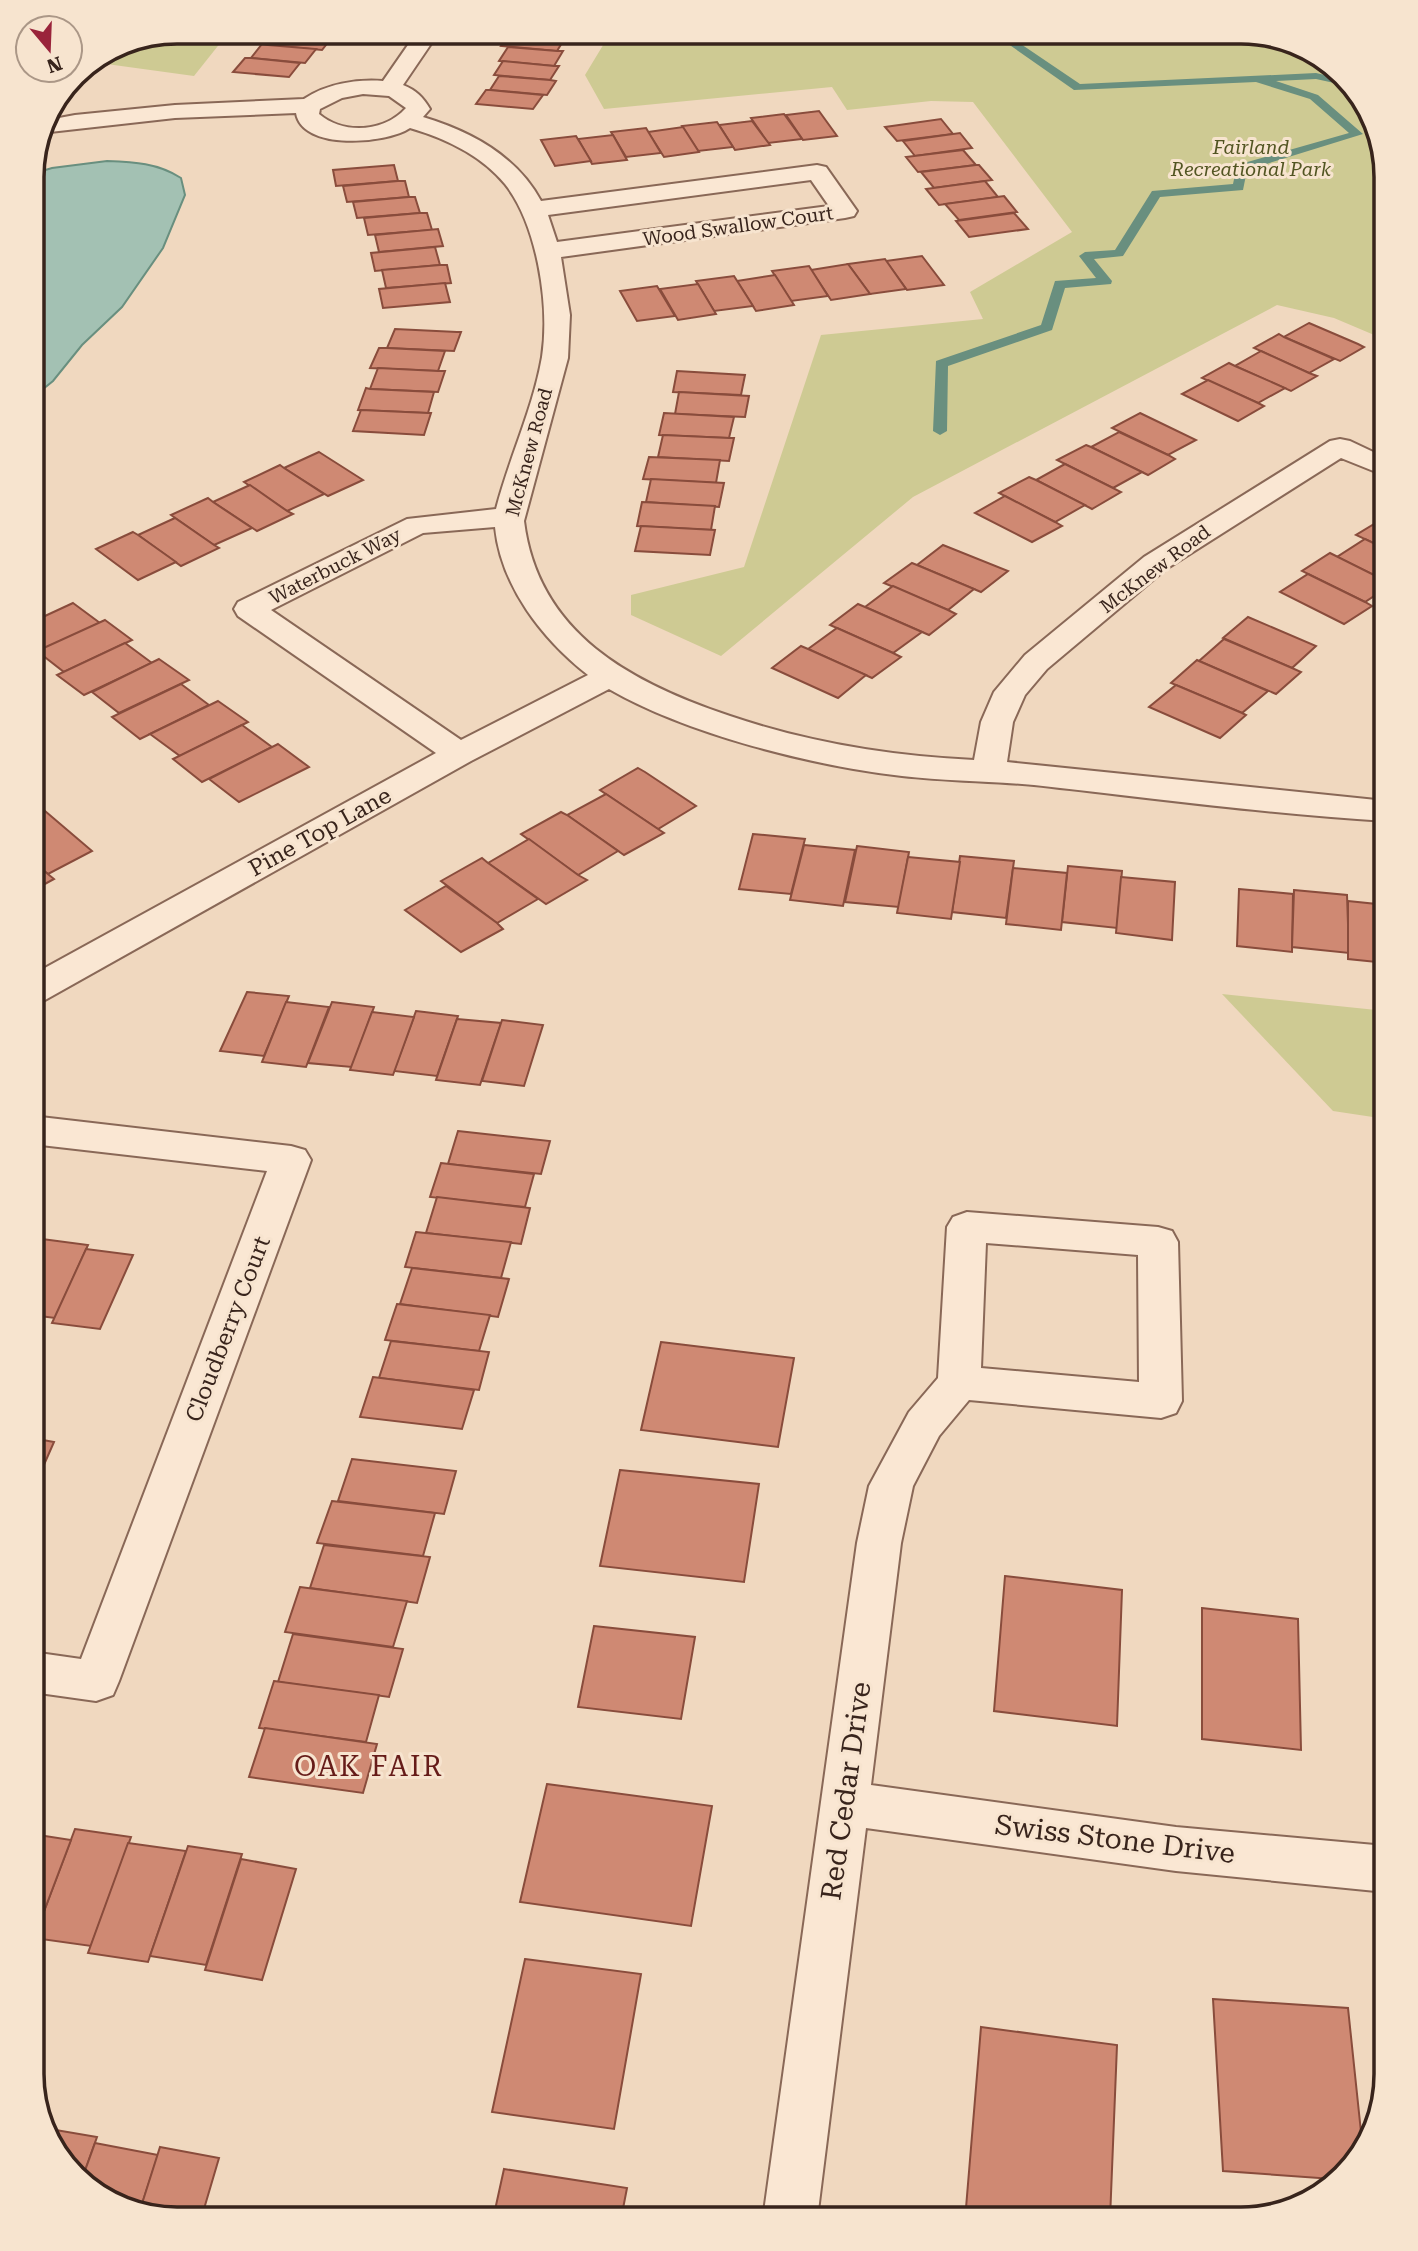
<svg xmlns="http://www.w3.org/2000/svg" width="1418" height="2251" viewBox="0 0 1418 2251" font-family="'Roboto Serif',serif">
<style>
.green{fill:#ceca93}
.water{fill:#a3c1b3;stroke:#698f7f;stroke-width:2}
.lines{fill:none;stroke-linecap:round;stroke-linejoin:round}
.stream{fill:#698f7f;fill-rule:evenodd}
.building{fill:#cf8973;stroke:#894c3c;stroke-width:2}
.minor-casing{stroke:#896857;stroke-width:4}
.minor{fill:#fae7d3;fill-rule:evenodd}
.labels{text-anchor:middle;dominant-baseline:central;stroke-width:6;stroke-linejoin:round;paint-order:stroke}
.far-park-label{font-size:19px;font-style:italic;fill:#525522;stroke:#f7e4cf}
.far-street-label{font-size:19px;fill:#38241c;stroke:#f7e4cf}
.street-label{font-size:23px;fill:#38241c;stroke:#f7e4cf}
.near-neighbourhood-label{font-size:28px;letter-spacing:2px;fill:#661c19;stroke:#f7e4cf}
.near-street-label{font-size:28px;fill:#38241c;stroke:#f7e4cf}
.rim{fill:none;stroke:#38241c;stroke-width:3.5}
</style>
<rect width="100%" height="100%" fill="#f0d8bf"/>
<g class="green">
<polygon points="177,32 229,32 194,76 92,62 122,42"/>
<polygon points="611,32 1251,32 1322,56 1371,112 1386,177 1386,340 1334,318 1277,305 913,497 721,656 631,615 631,595 744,567 821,335 983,319 970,292 1072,232 973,102 931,101 847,110 832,87 604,109 585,75"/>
<polygon points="1222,994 1386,1011 1386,1119 1333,1111"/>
</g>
<path class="water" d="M107 161C134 162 158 163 181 178L185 195 163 248 122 307 82 345 53 381 32 398V174L52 168Z"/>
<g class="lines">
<polygon class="stream" points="991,32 1003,32 1080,84 1316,73 1342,79 1348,86 1316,79 1276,81 1318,95 1363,134 1247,170 1243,190 1160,197 1123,256 1094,259 1112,281 1111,284 1065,288 1052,330 948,366 947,431 940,435 933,431 936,361 1041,325 1055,281 1096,278 1079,256 1085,252 1115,250 1152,191 1233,184 1237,165 1349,133 1310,99 1256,82 1074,90"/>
</g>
<g class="building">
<polygon points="279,32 280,32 333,36 322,50 268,45"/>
<polygon points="286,32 344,32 340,37"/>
<polygon points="510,33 565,38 557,51 501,46"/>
<polygon points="262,44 268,45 316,49 305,63 251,58"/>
<polygon points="508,47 557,51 563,51 554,66 499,61"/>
<polygon points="245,58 251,58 300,63 289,77 233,72"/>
<polygon points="503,61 554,66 559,66 550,80 494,75"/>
<polygon points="499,76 550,80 556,81 547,95 490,90"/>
<polygon points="486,90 490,90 543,95 533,109 476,104"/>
<polygon points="819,111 837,136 803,140 786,115"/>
<polygon points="784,114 802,139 768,143 751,118"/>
<polygon points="941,119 953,134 897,141 885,127"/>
<polygon points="752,121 770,145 735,150 719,125"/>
<polygon points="717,122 733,147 698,151 682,126"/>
<polygon points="683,127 699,152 664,157 648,132"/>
<polygon points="646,128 661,153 626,157 611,132"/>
<polygon points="960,133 972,148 915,156 903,141"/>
<polygon points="613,135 627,160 592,164 578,139"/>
<polygon points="576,136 591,161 555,166 541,140"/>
<polygon points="963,150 976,165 918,172 906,157"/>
<polygon points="394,165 398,181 336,186 333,170"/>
<polygon points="976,165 979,165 992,180 934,188 921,172"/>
<polygon points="398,181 405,181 409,197 347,202 343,186"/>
<polygon points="985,181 998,197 939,205 926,189"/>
<polygon points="1004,196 1017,212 959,220 945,204"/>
<polygon points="409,197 415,197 420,213 357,218 353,202"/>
<polygon points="420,213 427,213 432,230 368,235 364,218"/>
<polygon points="1014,213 1028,229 969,237 956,221"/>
<polygon points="438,229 443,246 379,252 375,235"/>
<polygon points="435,247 440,265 375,271 371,253"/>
<polygon points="922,256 944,285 907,290 886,261"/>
<polygon points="885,259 906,289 870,294 848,264"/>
<polygon points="848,264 870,294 831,300 811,270"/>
<polygon points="440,265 447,265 451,283 386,288 382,270"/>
<polygon points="809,266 828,296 791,301 772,271"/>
<polygon points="775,275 794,305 756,311 737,281"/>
<polygon points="734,276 753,306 714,311 696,281"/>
<polygon points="445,283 450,302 383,308 379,289"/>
<polygon points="698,284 716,314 678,320 660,289"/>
<polygon points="657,286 675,316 637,321 620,291"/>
<polygon points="1309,323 1358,344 1364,347 1340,361 1284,337"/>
<polygon points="395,329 457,332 461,332 454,351 387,348"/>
<polygon points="1279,334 1284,337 1334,359 1309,373 1254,348"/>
<polygon points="379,348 387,348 445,351 438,371 370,368"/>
<polygon points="1261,351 1309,373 1317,376 1291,391 1235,366"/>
<polygon points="1229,363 1235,366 1285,388 1258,403 1202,378"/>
<polygon points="378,368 438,371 445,371 438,392 370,389"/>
<polygon points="677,371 745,375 741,395 673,392"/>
<polygon points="1208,380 1258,403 1264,406 1238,421 1182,394"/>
<polygon points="366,388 370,389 434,392 428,413 358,410"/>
<polygon points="679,392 749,396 745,417 675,414"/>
<polygon points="361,410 428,413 431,413 424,435 353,431"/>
<polygon points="664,413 734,417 729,438 659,435"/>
<polygon points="1140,413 1196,440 1168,455 1112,428"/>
<polygon points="1119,432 1168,455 1175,459 1148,475 1091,447"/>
<polygon points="663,435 729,438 734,438 729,461 658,457"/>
<polygon points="1086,445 1091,447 1142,472 1113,488 1057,460"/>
<polygon points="319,452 363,480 328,496 284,468"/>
<polygon points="649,457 720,460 716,483 643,479"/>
<polygon points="1065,464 1121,492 1092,509 1036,480"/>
<polygon points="280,465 284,468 324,494 287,511 244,482"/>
<polygon points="1029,477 1036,480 1085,505 1055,522 999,493"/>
<polygon points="651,479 724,483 719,507 646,502"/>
<polygon points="250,485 287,511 293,514 257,531 213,502"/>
<polygon points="1005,496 1055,522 1062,526 1032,542 975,513"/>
<polygon points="208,498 213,502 252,528 214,545 171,515"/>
<polygon points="642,502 715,506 711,530 637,526"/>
<polygon points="175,518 214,545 219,548 181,566 138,535"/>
<polygon points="1384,518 1386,520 1386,549 1356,535"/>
<polygon points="641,526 715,530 710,555 635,551"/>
<polygon points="133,532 138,535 176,562 138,580 96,549"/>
<polygon points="1365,539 1386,549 1386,581 1337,557"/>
<polygon points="943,545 1008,571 981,592 917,565"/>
<polygon points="1330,553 1386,581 1386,588 1365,602 1302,571"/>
<polygon points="912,563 917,565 974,589 948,610 884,583"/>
<polygon points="1308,574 1365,602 1372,606 1344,624 1280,592"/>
<polygon points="893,586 948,610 956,614 929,635 865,607"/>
<polygon points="73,603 100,623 32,654 32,622"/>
<polygon points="858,604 865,607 922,632 893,653 830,625"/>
<polygon points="1248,617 1316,646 1292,668 1223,638"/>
<polygon points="105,620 132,640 64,672 37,651"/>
<polygon points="837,628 893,653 901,657 872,678 808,649"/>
<polygon points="1224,639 1292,668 1301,672 1276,694 1199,661"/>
<polygon points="125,643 152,663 84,695 57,675"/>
<polygon points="801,646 808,649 866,675 838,698 772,668"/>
<polygon points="159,659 189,680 119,713 92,692"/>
<polygon points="1197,660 1199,661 1268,691 1242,713 1171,683"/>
<polygon points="181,684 209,705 140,739 112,717"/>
<polygon points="1176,685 1242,713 1246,715 1220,738 1149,707"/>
<polygon points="218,701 248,722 180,756 150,734"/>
<polygon points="242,725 272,747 202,782 173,759"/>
<polygon points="278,744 309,767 239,802 209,779"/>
<polygon points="638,768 645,772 696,806 658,829 600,790"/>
<polygon points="606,794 658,829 664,833 624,855 567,815"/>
<polygon points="45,811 92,851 48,874 32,861 32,818"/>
<polygon points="561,812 567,815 618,851 578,875 521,834"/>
<polygon points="753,834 805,839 791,894 739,889"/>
<polygon points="529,839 578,875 587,880 546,904 488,863"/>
<polygon points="804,845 855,850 843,906 790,900"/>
<polygon points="857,846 909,852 899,907 845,902"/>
<polygon points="960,856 1014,861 1006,918 952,912"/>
<polygon points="908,857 960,862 951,919 897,913"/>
<polygon points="482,858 488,863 538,899 497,923 441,881"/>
<polygon points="32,861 54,879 32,891"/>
<polygon points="1068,866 1122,871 1117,928 1062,922"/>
<polygon points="1013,868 1067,873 1061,930 1006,924"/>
<polygon points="1121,877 1175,882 1172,940 1116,933"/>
<polygon points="446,886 497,923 503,929 461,952 405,910"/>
<polygon points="1239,889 1293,894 1292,952 1237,946"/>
<polygon points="1294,890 1347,895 1349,953 1292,947"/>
<polygon points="1348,901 1386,905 1386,963 1348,959"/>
<polygon points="247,992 289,996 264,1056 220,1051"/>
<polygon points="286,1002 329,1007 306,1067 262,1062"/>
<polygon points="332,1002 374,1007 352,1067 308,1063"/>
<polygon points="416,1011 458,1016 437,1076 394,1071"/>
<polygon points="372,1012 414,1017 393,1075 350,1070"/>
<polygon points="457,1019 501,1023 480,1085 436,1080"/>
<polygon points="502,1020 543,1025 524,1086 482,1081"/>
<polygon points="458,1131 550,1141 541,1174 448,1164"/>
<polygon points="441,1163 534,1174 525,1207 430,1197"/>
<polygon points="437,1197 530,1208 521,1244 426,1233"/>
<polygon points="416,1232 511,1242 501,1278 405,1267"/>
<polygon points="42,1239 88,1245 55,1318 32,1315 32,1262"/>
<polygon points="86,1249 133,1255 100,1329 52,1323"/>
<polygon points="412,1268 509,1279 498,1317 400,1304"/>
<polygon points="397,1304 490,1315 479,1351 385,1340"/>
<polygon points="391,1341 489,1352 479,1390 379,1378"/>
<polygon points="661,1342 794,1358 778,1447 641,1430"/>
<polygon points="373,1377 474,1390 462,1429 360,1417"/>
<polygon points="32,1438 54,1442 32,1492"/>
<polygon points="352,1459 456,1471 444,1514 338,1501"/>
<polygon points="620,1470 759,1484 744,1582 600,1566"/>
<polygon points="332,1501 435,1513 423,1556 317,1543"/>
<polygon points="324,1545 430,1557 417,1603 310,1588"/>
<polygon points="1005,1576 1122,1590 1117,1726 994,1711"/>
<polygon points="300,1587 407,1601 393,1647 285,1632"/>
<polygon points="1202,1608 1298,1619 1301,1750 1202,1739"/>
<polygon points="1380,1617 1386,1617 1386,1691"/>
<polygon points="594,1626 695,1637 681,1719 578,1707"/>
<polygon points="293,1634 403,1649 389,1697 278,1682"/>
<polygon points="274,1681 379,1695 366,1742 259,1728"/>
<polygon points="265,1728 377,1744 363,1793 249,1777"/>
<polygon points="547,1784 712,1806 691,1926 520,1902"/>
<polygon points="75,1829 131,1837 91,1946 34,1938"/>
<polygon points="32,1834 71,1840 32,1943"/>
<polygon points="128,1843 186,1851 148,1962 88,1953"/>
<polygon points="188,1846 242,1854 206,1965 150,1956"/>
<polygon points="241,1859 296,1869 262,1980 205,1970"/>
<polygon points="525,1959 641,1974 614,2129 492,2112"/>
<polygon points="1213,1999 1348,2008 1363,2151 1333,2179 1223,2171"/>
<polygon points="981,2027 1117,2045 1110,2219 1040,2219 966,2208"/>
<polygon points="44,2128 97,2137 82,2179 47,2139"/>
<polygon points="95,2143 158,2155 140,2210 96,2195 82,2179"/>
<polygon points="160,2147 219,2158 201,2219 168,2219 140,2210"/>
<polygon points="504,2169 627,2188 621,2219 493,2219"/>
</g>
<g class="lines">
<defs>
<g id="minor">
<path d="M417 32H439L403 85C416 90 423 97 430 109L423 117C470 131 517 156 541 201L817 165 826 167 857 211 854 216 845 218 561 257 570 315 568 358 524 521C538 634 632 683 730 716 810 743 890 756 974 760L981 722 994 692 1025 655 1144 557 1330 441 1340 439 1350 441 1386 458V476L1341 458 1166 569 1047 669 1025 695 1013 722 1007 762 1386 801V821C1269 814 1151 798 1034 785 990 781 946 781 902 776 813 766 687 734 609 689L471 761 45 1000 32 1003V975L436 753 238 616 234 609 238 602 407 519 496 509C509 458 533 409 542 357 550 305 537 224 505 184 482 156 445 138 410 128 386 144 302 151 296 113L175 118 41 133 43 121 75 115 175 105 304 99C326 84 356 79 383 81ZM363 94 389 96 406 108C384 132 344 135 319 114L320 109 342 98ZM811 180 829 206 557 242 548 215ZM495 527C501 586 542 639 588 675L461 740 271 610 423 533Z"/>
<polygon points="32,1116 291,1146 305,1150 311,1160 119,1681 113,1695 96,1701 32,1692 32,1652 81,1659 267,1171 32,1144"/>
<path d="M967 1212 1158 1227 1172 1231 1178 1242 1182 1401 1176 1413 1161 1418 969 1400 939 1436 913 1486 901 1543 871 1785 1176 1827 1386 1846V1892L1176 1871 866 1828 817 2219H763L857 1543 869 1486 909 1412 938 1378 947 1227 953 1217ZM986 1243 1138 1255 1139 1382 981 1368Z"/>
</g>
</defs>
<use href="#minor" class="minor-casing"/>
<use href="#minor" class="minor"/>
</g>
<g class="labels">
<g class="far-park-label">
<text x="1251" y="147">Fairland<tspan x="1251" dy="22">Recreational Park</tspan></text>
</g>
<g class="far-street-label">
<text transform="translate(738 226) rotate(-8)">Wood Swallow Court</text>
<text transform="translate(529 452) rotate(-75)">McKnew Road</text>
<text transform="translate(335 566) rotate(-27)">Waterbuck Way</text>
<text transform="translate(1155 569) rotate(-37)">McKnew Road</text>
</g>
<g class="street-label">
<text transform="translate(320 832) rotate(-29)">Pine Top Lane</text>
<text transform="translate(228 1329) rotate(-69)">Cloudberry Court</text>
</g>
<g class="near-neighbourhood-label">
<text x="369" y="1766">OAK FAIR</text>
</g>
<g class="near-street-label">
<text transform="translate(846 1791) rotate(-82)">Red Cedar Drive</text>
<text transform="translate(1115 1839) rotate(7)">Swiss Stone Drive</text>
</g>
</g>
<path d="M0 0H1418V2251H0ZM177 44H1241A133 133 0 0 1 1374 177V2074A133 133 0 0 1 1241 2207H177A133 133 0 0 1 44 2074V177A133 133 0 0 1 177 44Z" fill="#f7e4cf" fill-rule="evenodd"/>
<path class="rim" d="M177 44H1241A133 133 0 0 1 1374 177V2074A133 133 0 0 1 1241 2207H177A133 133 0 0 1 44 2074V177A133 133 0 0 1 177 44Z"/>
<g transform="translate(49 49) rotate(161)"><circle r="33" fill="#f7e4cf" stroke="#ab9787" stroke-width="2"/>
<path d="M0-5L12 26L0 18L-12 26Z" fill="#9a243b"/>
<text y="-10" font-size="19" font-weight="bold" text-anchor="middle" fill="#38241c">N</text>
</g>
</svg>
